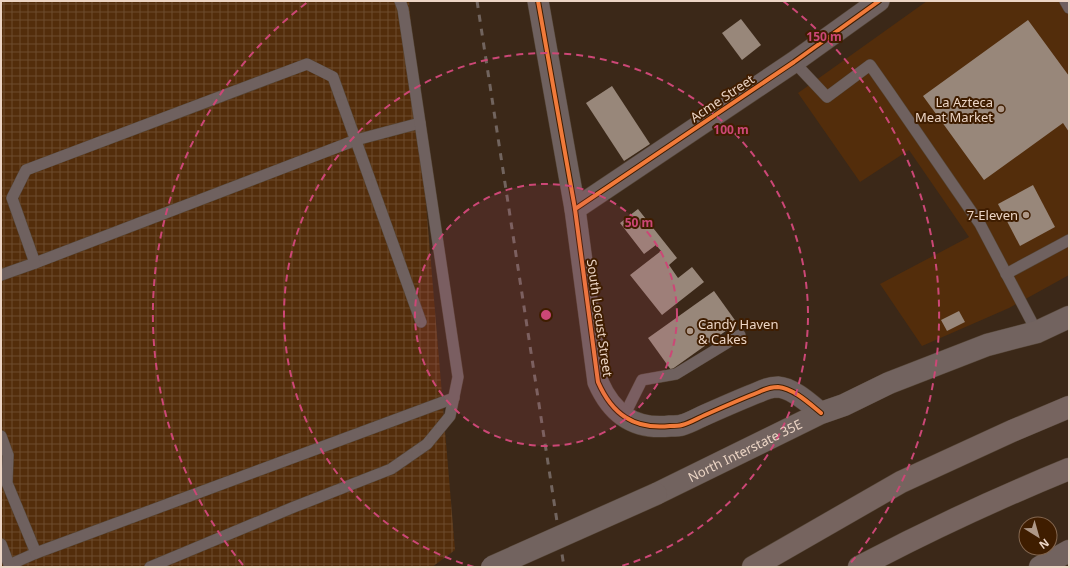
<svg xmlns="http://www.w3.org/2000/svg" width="1070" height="568" viewBox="0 0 1070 568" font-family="'Noto Sans',sans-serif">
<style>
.built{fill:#532d0b}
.industrial{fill:url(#industrial-grid)}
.building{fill:#98877a}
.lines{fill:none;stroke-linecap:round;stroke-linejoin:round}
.lane-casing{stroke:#554536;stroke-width:12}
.street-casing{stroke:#554536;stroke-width:22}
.secondary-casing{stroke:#554536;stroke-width:23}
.highway-casing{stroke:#554536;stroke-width:23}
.lane{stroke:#6f615f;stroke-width:11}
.street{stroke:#6f615f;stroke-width:21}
.secondary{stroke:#72635f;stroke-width:22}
.highway{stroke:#76645f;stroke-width:22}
.rail{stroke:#71645e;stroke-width:3;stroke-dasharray:7 7;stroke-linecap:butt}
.secondary-bridge-casing{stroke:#554536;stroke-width:23;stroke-linecap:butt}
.secondary-bridge{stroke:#72635f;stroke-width:22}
.cycleway-casing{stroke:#3f1d00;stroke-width:6}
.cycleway{stroke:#f17a3a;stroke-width:4}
.ring{fill:none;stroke:#cc4776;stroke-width:2;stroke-dasharray:7 5}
.poi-dot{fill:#ae9888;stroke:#3f1d00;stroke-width:1.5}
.labels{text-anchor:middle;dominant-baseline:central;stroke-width:4;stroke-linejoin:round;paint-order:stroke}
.street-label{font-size:13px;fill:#ecd5c5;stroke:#3f1d00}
.poi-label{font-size:13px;fill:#ecd5c5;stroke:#3f1d00;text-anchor:end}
.centre{fill:#cc4776;stroke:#3f1d00;stroke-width:2}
.ring-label{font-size:12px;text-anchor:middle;font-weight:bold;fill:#cc4776;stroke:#3f1d00;stroke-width:4;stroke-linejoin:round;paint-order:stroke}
</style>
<defs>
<pattern id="industrial-grid" width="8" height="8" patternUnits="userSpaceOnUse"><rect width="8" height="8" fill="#532d0b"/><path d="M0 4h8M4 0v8" fill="none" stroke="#6c4b2d"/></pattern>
</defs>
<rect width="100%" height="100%" fill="#3b2818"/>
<polygon class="built" points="927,1 1069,1 1069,275 1009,308 922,346 880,284 969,237 909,150 860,182 798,93"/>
<polygon class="industrial" points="1,1 409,1 455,550 432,567 1,567"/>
<g class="building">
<polygon points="741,19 761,45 742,60 722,33"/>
<polygon points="1028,20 1069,76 1069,132 1063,123 984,180 923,96"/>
<polygon points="612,86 650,144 624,161 586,103"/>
<polygon points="1033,185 1055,227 1020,246 998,204"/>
<polygon points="638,209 677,258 669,265 678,278 692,267 704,282 662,315 630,275 661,251 656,245 644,254 620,223"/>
<polygon points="714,291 737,323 671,370 648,338"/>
<polygon points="959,311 965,322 947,331 941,320"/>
</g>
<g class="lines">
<defs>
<g id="lane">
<polyline points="1065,1 1069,8"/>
<polyline points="794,62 827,97 870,65 889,92 980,224 1037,332"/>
<polyline points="35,263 356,140 420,123"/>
<polyline points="1006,274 1069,240"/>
<polyline points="1,275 35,263 12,198 26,170 307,64 333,77 421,322"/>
<polyline points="624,416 642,380 676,374 740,335"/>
<polyline points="1,436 8,455 7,483 36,553 9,565"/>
<polyline points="1,544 10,567"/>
<polyline points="36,553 454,398"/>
<polyline points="150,567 294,507 391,469 427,444 450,416 458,377 403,9 400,1"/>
</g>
<g id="street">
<path d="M538 1 575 209 598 382C612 414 634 430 670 426 674 426 679 426 682 425 690 423 698 418 705 415 723 407 741 399 759 392 765 389 771 387 778 387 793 388 810 404 821 413"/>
<polyline points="575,209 794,62 879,1"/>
</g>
<g id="secondary">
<path id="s1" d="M656 494 821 413 844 405 889 383 987 345 1037 332 1069 317"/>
<polyline points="1040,567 1069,551"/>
</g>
<g id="highway">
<polyline points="753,567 901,482 1012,431 1069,407"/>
<path d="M859 567C927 531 998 498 1069 469"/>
</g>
</defs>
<use href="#lane" class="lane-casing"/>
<use href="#street" class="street-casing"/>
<use href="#secondary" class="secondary-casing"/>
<use href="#highway" class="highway-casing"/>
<use href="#lane" class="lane"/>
<use href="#street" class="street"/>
<use href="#secondary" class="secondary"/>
<use href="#highway" class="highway"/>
<polyline class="rail" points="477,1 564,567"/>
<defs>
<polyline id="secondary-bridge" points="492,567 656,494"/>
</defs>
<use href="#secondary-bridge" class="secondary-bridge-casing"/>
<use href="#secondary-bridge" class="secondary-bridge"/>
<defs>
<g id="cycleway">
<path d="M538 1 575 209 598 382C612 414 634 430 670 426 674 426 679 426 682 425 690 423 698 418 705 415 723 407 741 399 759 392 765 389 771 387 778 387 793 388 810 404 821 413"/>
<polyline points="575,209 794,62 879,1"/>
</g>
</defs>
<use href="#cycleway" class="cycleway-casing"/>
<use href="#cycleway" class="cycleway"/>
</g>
<circle cx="546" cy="315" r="131" fill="#cc4776" fill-opacity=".12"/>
<g class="ring">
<circle cx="546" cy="315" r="131"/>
<path d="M474 567A262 262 0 1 1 618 567"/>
<path d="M243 565A393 393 0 0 1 309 1M783 1A393 393 0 0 1 849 565"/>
</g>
<g class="poi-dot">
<circle cx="1001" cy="109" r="4"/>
<circle cx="1026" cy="215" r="4"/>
<circle cx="690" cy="331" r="4"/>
</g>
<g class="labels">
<g class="street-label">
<text transform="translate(722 98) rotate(-34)">Acme Street</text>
<text transform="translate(600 318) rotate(82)">South Locust Street</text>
<text stroke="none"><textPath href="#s1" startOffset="99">North Interstate 35E</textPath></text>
</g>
<g class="poi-label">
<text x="993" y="102">La Azteca<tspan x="993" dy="15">Meat Market</tspan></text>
<text x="1018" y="215">7-Eleven</text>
<text x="698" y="324" text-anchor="start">Candy Haven<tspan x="698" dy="15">&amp; Cakes</tspan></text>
</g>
</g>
<circle cx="546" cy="315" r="6" class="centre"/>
<g class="ring-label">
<text x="824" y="41">150 m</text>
<text x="731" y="134">100 m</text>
<text x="639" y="227">50 m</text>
</g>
<rect width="1070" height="568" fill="none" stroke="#ecd5c5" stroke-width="4"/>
<g transform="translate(1038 536) rotate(143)"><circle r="19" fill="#3f1d00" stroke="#84674f"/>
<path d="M0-3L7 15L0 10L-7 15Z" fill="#ae9888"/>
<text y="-6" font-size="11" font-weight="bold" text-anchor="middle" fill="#ecd5c5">N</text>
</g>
</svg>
